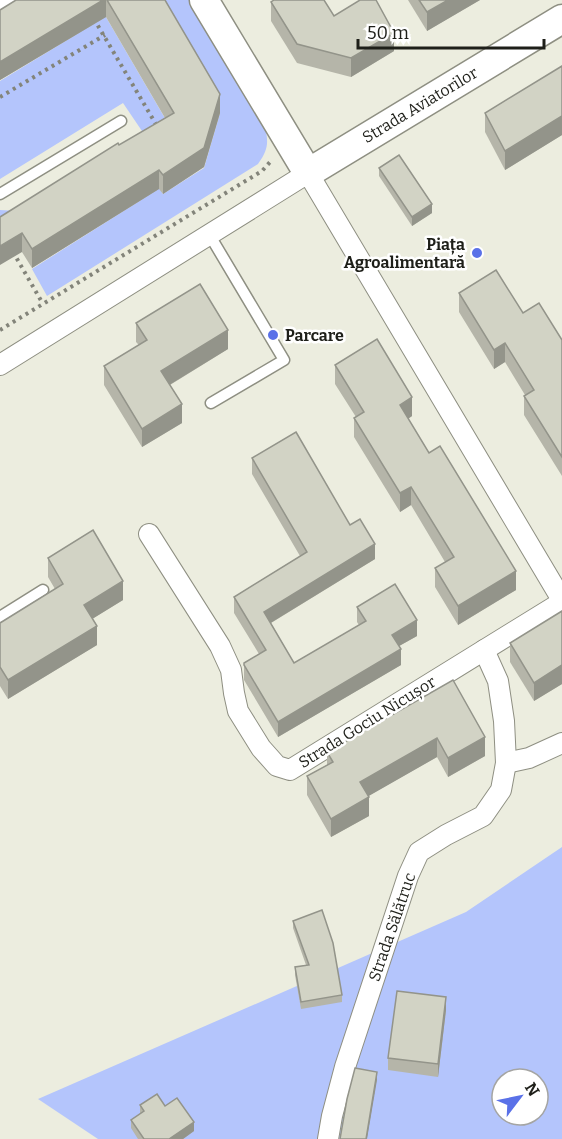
<svg xmlns="http://www.w3.org/2000/svg" width="562" height="1139" viewBox="0 0 562 1139" font-family="Bitter,serif">
<style>
.green{fill:#b4c5fc;fill-rule:evenodd}
.lines{fill:none;stroke-linecap:round;stroke-linejoin:round}
.lane-casing{stroke:#8e8f82;stroke-width:13}
.street-casing{stroke:#8e8f82;stroke-width:22}
.secondary-casing{stroke:#8e8f82;stroke-width:31}
.path{stroke:#83847a;stroke-width:4;stroke-dasharray:3 4.5;stroke-linecap:butt}
.lane{stroke:#fff;stroke-width:10}
.street{stroke:#fff;stroke-width:20}
.secondary{stroke:#fff;stroke-width:28}
.wall{fill:#b5b5a9}
.shaded-wall{fill:#93948a}
.building{fill:#d2d3c5;stroke:#93948a;stroke-width:1.5}
.poi-dot{fill:#5a71e8;stroke:#fff;stroke-width:2}
.labels{text-anchor:middle;dominant-baseline:central;stroke-width:5;stroke-linejoin:round;paint-order:stroke}
.street-label{font-size:16px;fill:#1e1f19;stroke:#fff}
.poi-label{font-size:16px;font-weight:bold;fill:#1e1f19;stroke:#fff;text-anchor:end}
</style>
<rect width="100%" height="100%" fill="#eceddf"/>
<g class="green">
<path d="M96 0 173 132 137 153 163 194 204 168 220 113 154 0H191L264 121C268 141 270 147 258 164L47 296 32 269 141 200 0 219V210L17 211 144 134 123 103 0 179V81L77 34Z"/>
<path d="M562 847V1139H98L38 1099 466 912ZM502 1079H538V1115H502Z"/>
</g>
<g class="lines">
<defs>
<g id="lane">
<polyline points="0,194 121,121"/>
<polyline points="209,234 284,360 211,403"/>
<polyline points="0,617 43,590"/>
</g>
<g id="street">
<polyline points="0,7 11,0"/>
<polyline points="0,365 308,173 562,600"/>
<polyline points="149,534 220,646 231,670 234,693 238,711 261,748 277,766 290,770 562,602"/>
<polyline points="506,763 529,758 562,743"/>
<polyline points="328,1139 332,1116 345,1067 408,876 419,852 446,835 483,816 501,790 506,763 504,721 498,681 484,650"/>
</g>
<polyline id="secondary" points="204,0 308,173 562,19"/>
</defs>
<use href="#lane" class="lane-casing"/>
<use href="#street" class="street-casing"/>
<use href="#secondary" class="secondary-casing"/>
<g class="path">
<polyline points="94,19 157,126"/>
<polyline points="0,97 105,35"/>
<polyline points="13,252 43,304"/>
<polyline points="0,330 262,171 271,161"/>
</g>
<use href="#lane" class="lane"/>
<use href="#street" class="street"/>
<use href="#secondary" class="secondary"/>
</g>
<g class="wall">
<polygon points="16,0 165,0 220,113 204,167 163,194 159,189 32,268 0,217 165,118 106,17 0,80 0,10"/>
<polygon points="408,0 480,0 427,31"/>
<polygon points="271,2 334,16 394,51 351,77 297,63 271,21"/>
<polygon points="562,66 562,135 505,170 485,132 485,113"/>
<polygon points="379,168 432,213 412,226 379,176"/>
<polygon points="459,293 523,313 562,340 562,476 524,415 524,396 525,395 505,362 494,369 459,312"/>
<polygon points="136,323 228,349 170,385 182,423 142,447 104,385 104,366 139,345 136,342"/>
<polygon points="335,365 412,416 408,419 429,453 516,590 458,625 435,587 435,568 445,562 411,505 400,512 354,437 354,418 356,417 335,384"/>
<polygon points="252,458 350,525 375,559 271,623 294,663 359,625 357,622 357,607 417,636 399,646 401,665 278,737 244,680 244,663 259,654 234,613 234,597 300,556 252,474"/>
<polygon points="48,558 123,600 92,619 97,645 8,699 0,686 0,623 55,589 48,577"/>
<polygon points="562,611 562,684 534,701 510,662 510,643"/>
<polygon points="453,680 485,756 448,777 437,757 368,796 369,816 331,837 307,795 307,776 327,765 327,752"/>
<polygon points="293,921 342,995 342,1002 301,1009 295,975 295,967 306,965 293,928"/>
<polygon points="446,1010 438,1077 388,1070 388,1058"/>
<polygon points="140,1105 165,1106 194,1131 183,1139 138,1139 131,1128 131,1120 140,1114"/>
</g>
<g class="shaded-wall">
<polygon points="103,0 106,0 106,17 0,80 0,62"/>
<polygon points="448,0 480,0 427,31 427,12"/>
<polygon points="394,33 394,51 351,77 351,58"/>
<polygon points="220,94 220,113 204,167 163,194 163,175"/>
<polygon points="562,116 562,135 505,170 505,151"/>
<polygon points="159,170 159,189 32,268 32,249"/>
<polygon points="432,204 432,213 412,226 412,217"/>
<polygon points="22,233 22,252 0,265 0,246"/>
<polygon points="228,330 228,349 161,390 161,371"/>
<polygon points="505,343 505,362 494,369 494,350"/>
<polygon points="412,397 412,416 400,424 400,405"/>
<polygon points="182,404 182,423 142,447 142,429"/>
<polygon points="411,487 411,505 400,512 400,493"/>
<polygon points="375,544 375,559 264,627 264,612"/>
<polygon points="516,571 516,590 458,625 458,606"/>
<polygon points="123,581 123,600 84,624 84,605"/>
<polygon points="417,620 417,636 392,650 392,635"/>
<polygon points="97,626 97,645 8,699 8,680"/>
<polygon points="401,649 401,665 278,737 278,722"/>
<polygon points="562,665 562,684 534,701 534,683"/>
<polygon points="485,737 485,756 448,777 448,758"/>
<polygon points="437,738 437,757 360,801 360,782"/>
<polygon points="369,797 369,816 331,837 331,819"/>
<polygon points="446,997 446,1010 438,1077 438,1064"/>
<polygon points="377,1072 377,1080 367,1139 366,1139"/>
<polygon points="194,1122 194,1131 183,1139 169,1139"/>
</g>
<g class="building">
<polygon points="16,0 103,0 0,62 0,10"/>
<polygon points="107,0 165,0 220,94 204,148 163,175 159,170 32,249 22,233 0,246 0,217 118,143 119,145 174,113"/>
<polygon points="274,0 324,0 334,16 360,0 376,0 394,33 351,58 297,44 271,2"/>
<polygon points="419,0 448,0 427,12"/>
<polygon points="562,66 562,116 505,151 485,113"/>
<polygon points="399,155 432,204 412,217 379,168"/>
<polygon points="496,270 523,313 539,303 562,340 562,457 524,396 534,390 505,343 494,350 459,293"/>
<polygon points="200,284 228,330 161,371 182,404 142,429 104,366 147,340 136,323"/>
<polygon points="377,339 412,397 400,405 429,453 440,446 516,571 458,606 435,568 454,557 411,487 400,493 354,418 364,412 335,365"/>
<polygon points="296,432 350,525 360,519 375,544 264,612 294,663 366,621 357,607 395,584 417,620 392,635 401,649 278,722 244,665 244,663 266,650 234,597 307,552 252,458"/>
<polygon points="93,530 123,581 84,605 97,626 8,680 0,667 0,623 63,584 48,558"/>
<polygon points="562,611 562,665 534,683 510,643"/>
<polygon points="453,680 485,737 448,758 437,738 360,782 369,797 331,819 307,776 333,762 327,752"/>
<polygon points="322,910 333,943 342,995 301,1002 295,967 309,965 293,921"/>
<polygon points="397,991 446,997 438,1064 388,1058"/>
<polygon points="355,1068 377,1072 366,1139 340,1139 347,1099"/>
<polygon points="157,1094 165,1106 177,1098 194,1122 169,1139 144,1139 131,1120 144,1111 140,1105"/>
</g>
<g class="poi-dot">
<circle cx="477" cy="253" r="6"/>
<circle cx="273" cy="335" r="6"/>
</g>
<g class="labels">
<g class="street-label">
<text transform="translate(420 105) rotate(-31)">Strada Aviatorilor</text>
<text transform="translate(367 722) rotate(-32)">Strada Gociu Nicușor</text>
<text transform="translate(392 927) rotate(-71)">Strada Sălătruc</text>
</g>
<g class="poi-label">
<text x="465" y="244">Piața<tspan x="465" dy="18">Agroalimentară</tspan></text>
<text x="285" y="335" text-anchor="start">Parcare</text>
</g>
</g>
<g transform="translate(520 1097) rotate(58)"><circle r="28" fill="#ffffff" stroke="#a5a5a3" stroke-width="1.5"/>
<path d="M0-4.5L10 22L0 15L-10 22Z" fill="#5a71e8"/>
<text y="-9" font-size="16" font-weight="bold" text-anchor="middle" fill="#1e1f19">N</text>
</g>
<path d="M358 39v9h186v-9" fill="none" stroke="#1e1f19" stroke-width="3"/>
<text x="367" y="39" font-size="18" fill="#1e1f19" stroke="#ffffff" stroke-width="4.5" paint-order="stroke">50 m</text>
</svg>
